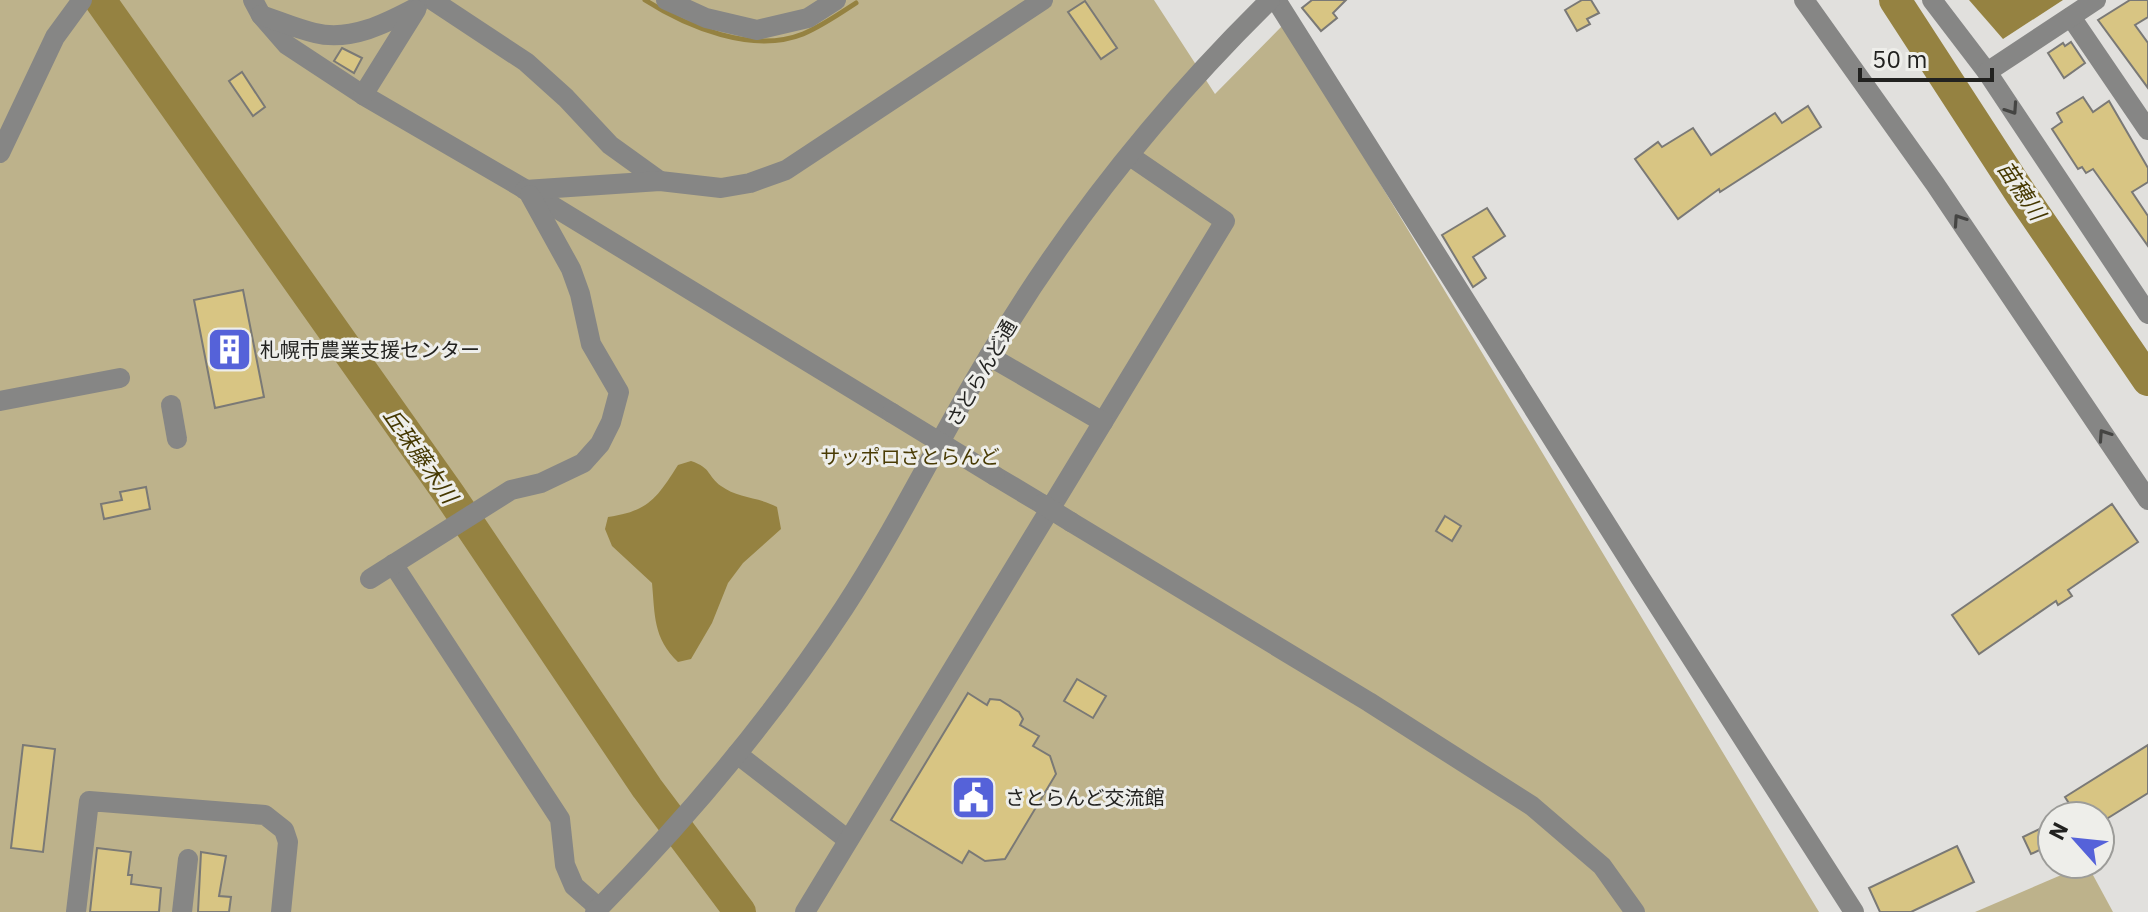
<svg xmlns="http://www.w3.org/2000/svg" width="2148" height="912" viewBox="0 0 2148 912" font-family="'IBM Plex Sans','Noto Sans JP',sans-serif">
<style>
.green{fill:#bdb28b}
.water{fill:#958241}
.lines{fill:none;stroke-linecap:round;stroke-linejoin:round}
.stream{stroke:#958241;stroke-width:5}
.river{stroke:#958241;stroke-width:32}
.building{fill:#d8c583;stroke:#7a7976;stroke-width:2}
.minor{stroke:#868685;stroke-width:20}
.minor-bridge{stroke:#868685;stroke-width:20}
.oneway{stroke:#454543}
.labels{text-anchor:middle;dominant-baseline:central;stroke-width:6;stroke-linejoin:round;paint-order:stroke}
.poi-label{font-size:20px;fill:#222220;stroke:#eeeeea;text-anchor:start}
.street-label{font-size:20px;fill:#222220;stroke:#eeeeea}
.park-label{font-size:20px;fill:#493b04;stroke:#eeeeea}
.water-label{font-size:22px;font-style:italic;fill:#453800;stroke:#eeeeea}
</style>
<rect width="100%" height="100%" fill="#e1e0dd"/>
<g class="green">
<polygon points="0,0 1154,0 1215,94 1284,24 1819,912 0,912"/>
<polygon points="2087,864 2113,912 1975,912"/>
</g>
<g class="water">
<polygon points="1969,0 2063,0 2003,39"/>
<path d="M691 461C712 468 707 476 721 486 737 498 759 497 777 507L781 529 743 563 728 583 712 623 691 659 678 662C653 638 655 615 652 583L612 546 605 529 608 517C649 511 657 498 678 465Z"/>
</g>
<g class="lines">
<path class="stream" d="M645 0C687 27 753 54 803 34 822 26 839 14 856 3"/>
<g class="river">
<polyline points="100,0 449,494 647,788 740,912"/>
<polyline points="1895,0 2021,194 2148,380"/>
</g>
</g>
<g class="building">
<polygon points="1312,0 1346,0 1333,13 1337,18 1321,31 1302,8"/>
<polygon points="1582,0 1591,0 1599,13 1587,19 1590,24 1577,31 1565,10"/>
<polygon points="2130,0 2148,0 2148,17 2135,25 2148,43 2148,88 2098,20"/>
<polygon points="1085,1 1117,48 1101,59 1068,12"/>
<polygon points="2071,42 2085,63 2064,78 2048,53 2063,43 2065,46"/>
<polygon points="342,48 362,58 354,73 334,61"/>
<polygon points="242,72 265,107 253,116 229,81"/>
<polygon points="2083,97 2093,112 2109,101 2148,168 2148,182 2132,192 2148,216 2148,246 2093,169 2086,173 2082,167 2078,169 2052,129 2062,122 2057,113"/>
<polygon points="1808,106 1821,127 1720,192 1719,189 1678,219 1635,159 1658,142 1662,147 1693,128 1711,155 1775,113 1782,123"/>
<polygon points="1487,208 1505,236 1473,257 1486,278 1473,287 1442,235"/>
<polygon points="243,290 264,397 215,408 194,300"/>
<polygon points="146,487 150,509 104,519 101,504 122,500 120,492"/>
<polygon points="2112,504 2138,542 2068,590 2072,596 2058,605 2056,601 1979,654 1952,615"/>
<polygon points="1445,516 1461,526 1452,541 1436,531"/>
<polygon points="1077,679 1106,696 1093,718 1064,701"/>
<polygon points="968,693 987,705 990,699 1000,700 1019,712 1023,719 1020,725 1039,736 1033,746 1050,756 1056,774 1005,859 985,861 969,851 962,863 891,820"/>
<polygon points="23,745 55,749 43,852 11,848"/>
<polygon points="2148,745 2148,793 2100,823 2100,816 2077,816 2065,797"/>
<polygon points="2052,823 2052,844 2031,854 2023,837"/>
<polygon points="1957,846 1974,882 1911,912 1880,912 1869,888"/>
<polygon points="97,848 131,852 128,875 132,875 131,884 161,888 159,912 90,912"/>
<polygon points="201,852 226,856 219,896 231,897 229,912 198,912"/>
</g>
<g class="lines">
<g class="minor">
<polyline points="253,0 261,15 287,45 363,95 528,191 892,413"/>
<polyline points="432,0 526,62 566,98 610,145 660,181"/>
<polyline points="666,0 706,18 757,30 808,18 836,0"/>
<polyline points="1276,0 1641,579 1854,912"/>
<polyline points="1804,0 1935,184 2148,500"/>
<polyline points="1932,0 1987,72 2148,314"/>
<path d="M261 15C279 21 297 29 315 33 350 42 387 23 417 7"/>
<polyline points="2071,17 2148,130"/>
<polyline points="1987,72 2096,0"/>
<polyline points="363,95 416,10"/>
<polyline points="0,153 55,37 82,0"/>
<polyline points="525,190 660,181 721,188 750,183 786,170 1043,0"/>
<polyline points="0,401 120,378"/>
<polyline points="171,405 177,439"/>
<polyline points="1103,422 1225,221 1130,156"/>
<polyline points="995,476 1042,504"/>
<polyline points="1071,522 1369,702 1532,806 1602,866 1635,912"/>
<polyline points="393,564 560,819 565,865 574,886 599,908"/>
<polyline points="370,579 511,490 541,483 583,463 600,444 611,422 619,392 591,344 580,294 571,269 530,195"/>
<polyline points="737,754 848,840"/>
<polyline points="76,912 89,801 265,815 284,830 288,842 281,912"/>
<polyline points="182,912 188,859"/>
<path d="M595 912C687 819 772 718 844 608 897 527 939 439 989 356 1066 226 1162 106 1270 0"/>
<polyline points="805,912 1103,422 989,356"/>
</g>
<g class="minor-bridge">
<polyline points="892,413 995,476"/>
<polyline points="1042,504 1071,522"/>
</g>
</g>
<defs><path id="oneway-chevron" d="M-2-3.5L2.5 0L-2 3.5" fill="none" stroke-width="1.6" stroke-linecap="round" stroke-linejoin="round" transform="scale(2)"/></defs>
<g class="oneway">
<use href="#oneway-chevron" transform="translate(2012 109) rotate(56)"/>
<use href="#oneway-chevron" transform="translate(1959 220) rotate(-124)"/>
<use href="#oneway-chevron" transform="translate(2104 435) rotate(-124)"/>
</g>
<defs>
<symbol id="building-square" viewBox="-11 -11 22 22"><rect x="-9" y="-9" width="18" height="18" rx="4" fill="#5562d9" stroke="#eeeeea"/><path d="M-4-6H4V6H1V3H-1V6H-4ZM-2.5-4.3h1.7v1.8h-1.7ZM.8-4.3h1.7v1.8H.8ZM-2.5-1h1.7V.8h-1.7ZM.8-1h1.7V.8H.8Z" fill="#fff"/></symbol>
<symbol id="civic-square" viewBox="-11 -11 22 22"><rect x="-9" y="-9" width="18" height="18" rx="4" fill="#5562d9" stroke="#eeeeea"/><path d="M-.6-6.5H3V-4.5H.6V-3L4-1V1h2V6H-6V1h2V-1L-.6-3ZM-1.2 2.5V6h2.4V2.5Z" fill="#fff"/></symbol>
</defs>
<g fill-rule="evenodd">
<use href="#building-square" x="204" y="324" width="51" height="51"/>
<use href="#civic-square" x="948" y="772" width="51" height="51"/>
</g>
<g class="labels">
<g class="poi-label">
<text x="260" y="349">札幌市農業支援センター</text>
<text x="1005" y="797">さとらんど交流館</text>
</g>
<g class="street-label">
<text transform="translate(981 373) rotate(-60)">さとらんど通</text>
</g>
<g class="park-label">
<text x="910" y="456">サッポロさとらんど</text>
</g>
<g class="water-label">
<text transform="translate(2022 190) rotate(56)">苗穂川</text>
<text transform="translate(421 455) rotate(55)">丘珠藤木川</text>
</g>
</g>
<g transform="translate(2076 840) rotate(297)"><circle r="38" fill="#eeeeea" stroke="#9c9c99" stroke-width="2"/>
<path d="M0-6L14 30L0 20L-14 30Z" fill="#5562d9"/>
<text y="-12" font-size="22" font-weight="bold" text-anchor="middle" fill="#222220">N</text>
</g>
<path d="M1860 68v12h132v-12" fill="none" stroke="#222220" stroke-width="4"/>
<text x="1872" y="68" font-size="24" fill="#222220" stroke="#eeeeea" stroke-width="6" paint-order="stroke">50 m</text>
</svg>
